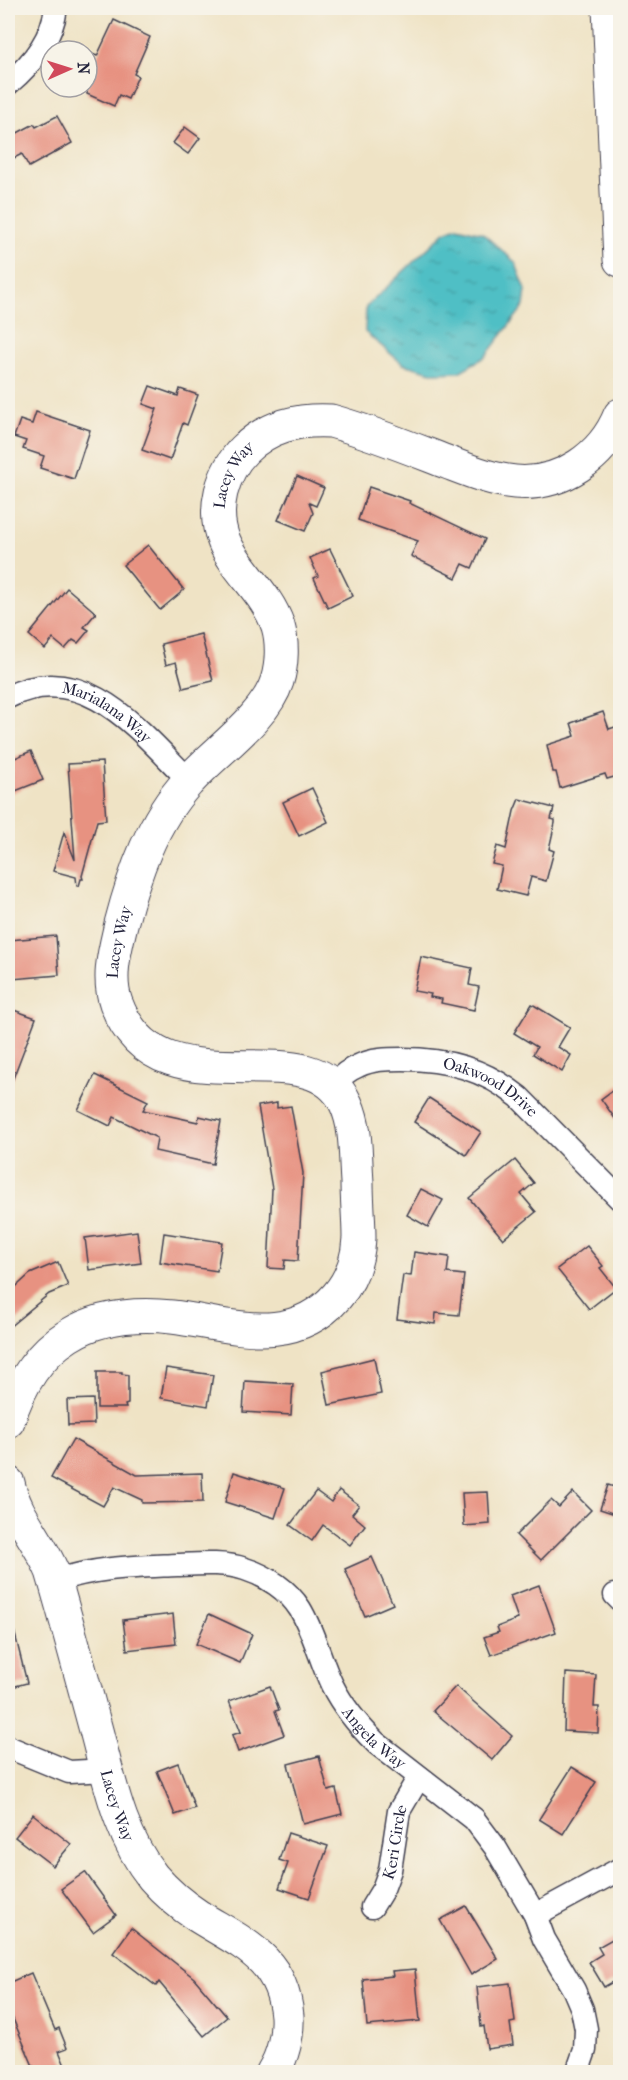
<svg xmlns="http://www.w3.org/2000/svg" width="628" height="2080" viewBox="0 0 628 2080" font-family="'IM FELL French Canon',serif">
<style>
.water{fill:url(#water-ripples);stroke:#397080;stroke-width:1.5}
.building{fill:#e79281}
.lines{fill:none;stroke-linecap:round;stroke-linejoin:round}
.street-casing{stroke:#413f50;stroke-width:25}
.secondary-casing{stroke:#413f50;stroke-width:35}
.street{stroke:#fff;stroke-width:22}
.secondary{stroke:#fff;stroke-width:33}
.labels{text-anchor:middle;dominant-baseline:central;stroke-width:6;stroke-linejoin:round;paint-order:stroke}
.street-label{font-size:16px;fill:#22223b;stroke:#f7f3e8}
</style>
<defs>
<pattern id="water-ripples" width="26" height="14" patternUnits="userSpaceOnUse" patternTransform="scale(1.5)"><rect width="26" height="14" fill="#50bfc5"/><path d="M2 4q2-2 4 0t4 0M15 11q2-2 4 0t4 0" fill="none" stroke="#429ba1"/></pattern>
</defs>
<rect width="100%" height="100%" fill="#f7f3e8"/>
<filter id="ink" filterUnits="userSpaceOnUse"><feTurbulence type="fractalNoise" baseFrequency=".0167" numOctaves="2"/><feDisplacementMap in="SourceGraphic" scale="12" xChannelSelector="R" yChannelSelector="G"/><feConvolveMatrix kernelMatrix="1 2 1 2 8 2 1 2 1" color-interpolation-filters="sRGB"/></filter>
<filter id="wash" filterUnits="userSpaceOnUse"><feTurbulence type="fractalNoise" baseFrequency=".008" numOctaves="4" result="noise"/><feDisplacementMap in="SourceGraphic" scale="24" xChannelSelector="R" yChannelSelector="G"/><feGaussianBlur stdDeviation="1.35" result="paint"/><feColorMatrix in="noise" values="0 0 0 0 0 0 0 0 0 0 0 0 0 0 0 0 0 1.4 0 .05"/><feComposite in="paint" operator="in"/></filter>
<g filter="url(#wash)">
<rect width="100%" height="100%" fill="#efe3c5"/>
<polygon class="water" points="457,227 482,233 515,262 526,290 524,306 485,357 459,372 435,373 403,364 365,332 366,307 445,232"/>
<g id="blocks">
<g class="building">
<polygon points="114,20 150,37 134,74 138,76 128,99 119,95 114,106 87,94 87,52 97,56"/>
<polygon points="57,116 72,143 29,167 22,154 8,161 8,138 34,124 36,127"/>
<polygon points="185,127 200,138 188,154 173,143"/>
<polygon points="150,386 178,396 180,389 198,395 187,425 183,423 170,460 142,450 157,409 143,404"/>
<polygon points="36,412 90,430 74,479 40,468 44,456 23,449 26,441 14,437 20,420 32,424"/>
<polygon points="297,476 324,488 316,506 309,503 313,513 305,531 278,520"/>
<polygon points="369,487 410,501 409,503 485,539 472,568 463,564 456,578 411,556 418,541 358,520"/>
<polygon points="148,545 184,590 160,610 123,565"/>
<polygon points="330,549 353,596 328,608 314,578 318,576 310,558"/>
<polygon points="67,588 96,613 84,627 89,630 78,643 73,640 65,649 53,639 45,649 29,635"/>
<polygon points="201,634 213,681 183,688 176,662 166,665 161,644"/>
<polygon points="603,712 609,729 621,725 621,775 607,779 605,774 560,788 556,772 553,772 547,745 575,736 571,723"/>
<polygon points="31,751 43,780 8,794 8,761"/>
<polygon points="102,762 106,820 97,821 82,876 83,879 81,879 79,886 77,886 76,877 53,871 64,832 75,860 68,764"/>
<polygon points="312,788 328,822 299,836 283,802"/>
<polygon points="519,799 554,808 551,819 555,820 555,823 549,849 554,851 546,881 531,877 526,896 497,889 502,866 492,864 497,846 506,849 514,811"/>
<polygon points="56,936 59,975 12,979 9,940"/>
<polygon points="421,957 472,968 469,985 479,987 474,1010 441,1003 442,999 430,997 431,994 414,991"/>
<polygon points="532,1004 570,1027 558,1047 571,1055 562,1072 533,1054 537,1047 514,1033"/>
<polygon points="8,1008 36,1018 9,1089 8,1089"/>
<polygon points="95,1075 148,1101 143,1110 198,1122 199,1116 221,1121 213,1164 155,1151 157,1138 114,1117 110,1126 78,1110"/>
<polygon points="621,1084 621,1127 601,1099"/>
<polygon points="429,1098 481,1132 466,1155 414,1122"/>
<polygon points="277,1103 277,1108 291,1106 303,1173 298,1261 285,1260 284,1269 268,1268 272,1189 258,1106"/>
<polygon points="515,1160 534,1183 521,1194 536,1212 503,1239 469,1198"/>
<polygon points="421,1189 443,1200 428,1227 407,1215"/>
<polygon points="137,1231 141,1263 89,1270 85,1238"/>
<polygon points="164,1233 222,1242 217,1271 160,1262"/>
<polygon points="587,1246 603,1266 600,1268 616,1288 589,1309 557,1269"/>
<polygon points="414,1252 449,1257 447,1273 464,1275 459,1315 436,1313 435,1324 397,1319 403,1275 411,1276"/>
<polygon points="58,1262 68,1286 49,1294 8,1328 8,1294 30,1274"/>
<polygon points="374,1358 381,1394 329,1405 322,1371"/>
<polygon points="166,1368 213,1375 208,1406 161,1398"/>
<polygon points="97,1372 122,1372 122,1374 128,1375 128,1404 125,1405 126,1408 97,1408"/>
<polygon points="245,1381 293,1384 291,1415 243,1412"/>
<polygon points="93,1399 94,1424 68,1425 67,1400"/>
<polygon points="73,1439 137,1475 202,1473 203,1502 142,1503 142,1500 114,1487 103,1506 51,1478"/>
<polygon points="234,1472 285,1488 275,1518 225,1502"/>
<polygon points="608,1485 621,1489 621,1516 600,1509"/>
<polygon points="339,1490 359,1505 352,1514 365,1525 350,1545 323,1525 312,1541 290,1525 316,1491 331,1502"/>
<polygon points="488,1492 490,1524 464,1526 462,1493"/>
<polygon points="573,1492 591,1510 541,1560 516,1535 551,1500 559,1507"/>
<polygon points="372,1557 393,1604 365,1616 345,1569"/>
<polygon points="539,1585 556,1632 491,1655 484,1637 499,1632 497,1627 518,1619 510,1596"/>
<polygon points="173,1614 176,1644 127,1650 123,1620"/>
<polygon points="209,1614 252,1634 240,1663 196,1644"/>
<polygon points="14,1630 27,1683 8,1688 8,1631"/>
<polygon points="566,1673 596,1675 594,1707 599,1707 598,1733 564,1731"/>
<polygon points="270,1686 279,1710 275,1711 284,1735 238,1752 232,1735 241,1732 229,1701"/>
<polygon points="456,1686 512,1736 492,1760 433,1711"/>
<polygon points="319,1756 328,1791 336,1789 342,1814 303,1824 288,1764"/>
<polygon points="178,1763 195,1808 175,1815 157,1771"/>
<polygon points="572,1767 596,1782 563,1834 539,1819"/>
<polygon points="33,1814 71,1844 53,1866 15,1837"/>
<polygon points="288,1833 328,1846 309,1898 279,1888 288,1863 279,1860"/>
<polygon points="85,1872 116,1915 93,1932 61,1889"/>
<polygon points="466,1906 498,1959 471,1975 440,1920"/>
<polygon points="131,1928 194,1978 227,2017 204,2036 159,1982 156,1986 113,1953"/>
<polygon points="621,1934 621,1983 618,1979 604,1987 589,1962 602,1954 598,1947"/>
<polygon points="415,1969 420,2021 367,2026 363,1979 393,1976 392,1971"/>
<polygon points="31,1973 55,2030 59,2028 67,2048 59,2051 68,2073 36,2073 8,2007 8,1983"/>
<polygon points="510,1983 515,2022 510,2023 513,2045 487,2049 484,2026 481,2027 477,1987"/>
</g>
</g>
</g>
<g filter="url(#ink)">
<use href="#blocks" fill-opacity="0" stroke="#413f50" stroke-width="1.5"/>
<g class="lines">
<defs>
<g id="street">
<path d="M8 84C32 64 52 40 56 8"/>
<path id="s1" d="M8 697C85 658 140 732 189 780"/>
<path id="s2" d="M333 1085C340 1077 348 1070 358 1066 372 1059 388 1059 403 1059 447 1059 484 1069 519 1097L620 1199"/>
<path id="s3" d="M55 1581C98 1567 133 1567 177 1565 200 1564 224 1562 245 1569 267 1576 288 1590 300 1609 314 1632 320 1660 332 1685 343 1707 359 1726 376 1743L474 1819 495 1847 535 1915 544 1939 574 1990 582 2009 586 2029 585 2050 578 2070"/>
<polyline points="615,1595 620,1600"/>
<polyline points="8,1747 69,1772 107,1770"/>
<path id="s4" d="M372 1907 383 1889 390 1870 399 1811 419 1777"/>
<polyline points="535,1915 620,1869"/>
</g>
<g id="secondary">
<polyline points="609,8 620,260"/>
<path id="s5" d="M8 1421C33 1341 89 1308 172 1317 230 1324 291 1349 337 1296 351 1280 358 1259 359 1238 359 1220 357 1201 357 1182 355 1157 357 1128 346 1104 309 1022 159 1120 116 1003 107 977 115 950 121 924 134 874 152 821 188 782 214 752 265 719 277 681 282 665 283 643 278 626 261 576 206 556 221 492 225 477 233 461 244 450 268 426 297 419 331 421 371 432 410 448 449 463 470 471 492 480 515 482 561 486 603 457 620 415"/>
<path id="s6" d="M8 1483C15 1516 39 1540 52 1571 68 1625 82 1679 97 1734 110 1783 120 1836 153 1877 166 1892 181 1905 198 1916 241 1943 282 1957 287 2016 288 2035 283 2056 273 2072"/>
</g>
</defs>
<use href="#street" class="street-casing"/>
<use href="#secondary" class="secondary-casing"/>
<use href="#street" class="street"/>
<use href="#secondary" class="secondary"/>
</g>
</g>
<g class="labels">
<g class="street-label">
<text stroke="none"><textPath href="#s5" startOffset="1461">Lacey Way</textPath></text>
<text stroke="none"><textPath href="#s1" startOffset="108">Marialana Way</textPath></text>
<text stroke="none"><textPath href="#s5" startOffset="921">Lacey Way</textPath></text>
<text stroke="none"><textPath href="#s2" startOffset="172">Oakwood Drive</textPath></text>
<text stroke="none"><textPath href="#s3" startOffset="412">Angela Way</textPath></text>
<text stroke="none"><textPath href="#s6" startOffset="342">Lacey Way</textPath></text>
<text stroke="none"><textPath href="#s4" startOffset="70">Keri Circle</textPath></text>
</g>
</g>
<rect width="628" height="2080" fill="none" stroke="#f7f3e8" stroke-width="30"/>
<g transform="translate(69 69) rotate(87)"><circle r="28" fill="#f7f3e8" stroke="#a29fa3" stroke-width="1.5"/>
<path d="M0-4.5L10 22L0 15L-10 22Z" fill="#d1495b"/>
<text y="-9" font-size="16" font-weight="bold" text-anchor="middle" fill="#22223b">N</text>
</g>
</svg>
